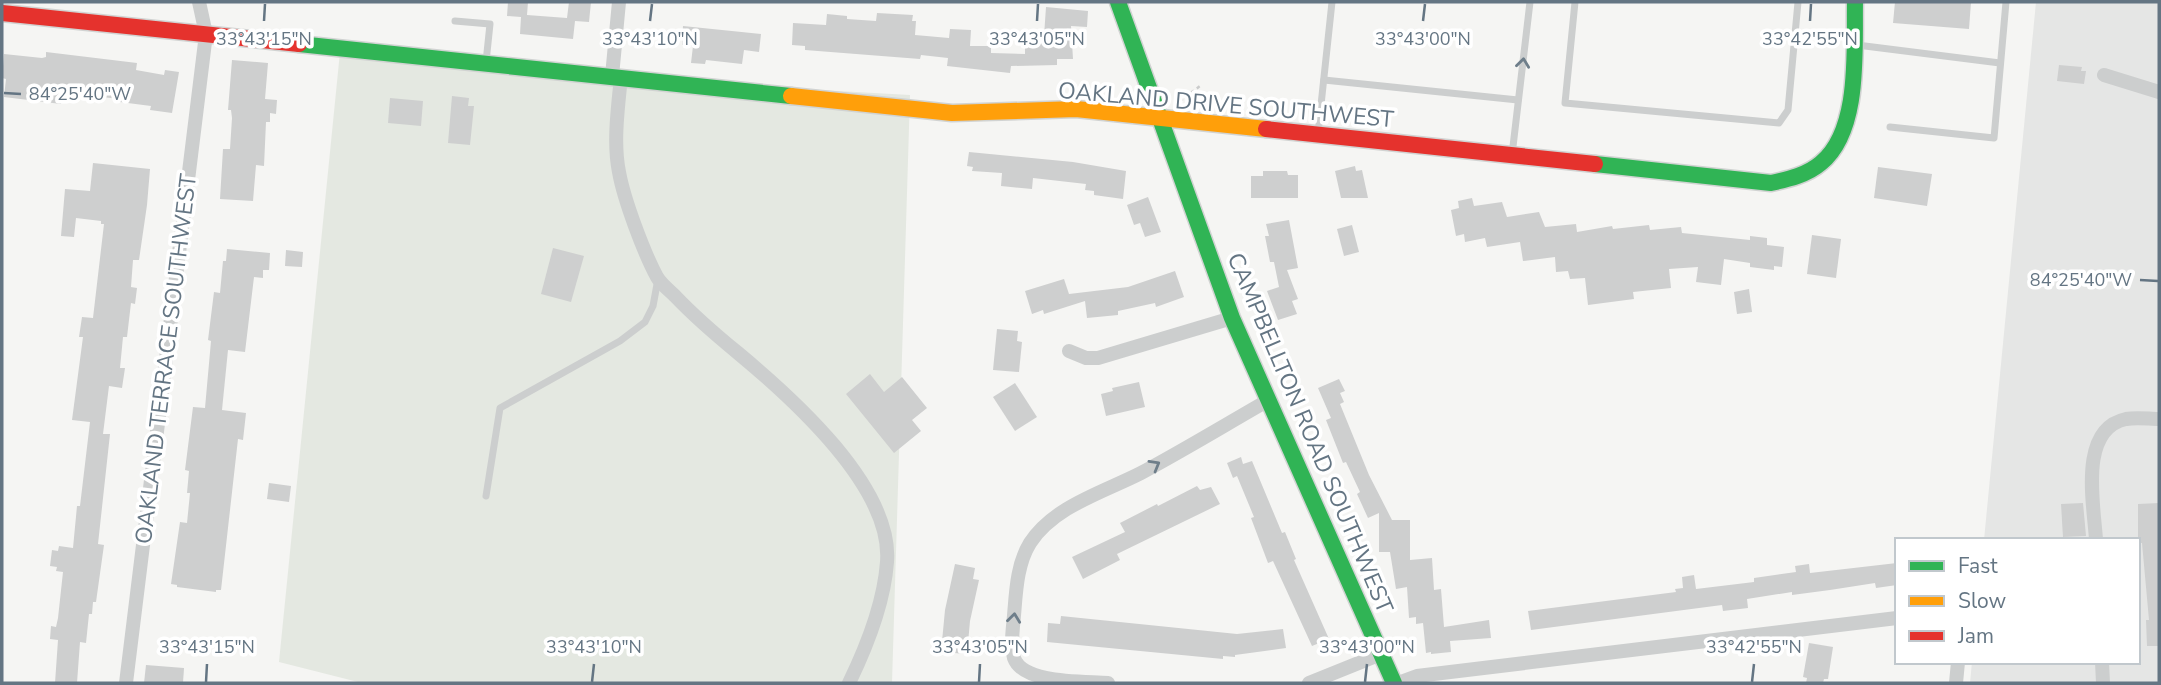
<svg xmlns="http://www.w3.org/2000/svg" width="2161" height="685" viewBox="0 0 2161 685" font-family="'Nunito Sans',sans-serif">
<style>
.built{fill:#e5e6e5}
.green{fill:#e4e8e1}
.building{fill:#cecfcf}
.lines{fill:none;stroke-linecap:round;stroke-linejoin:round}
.fast-casing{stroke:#d1d3d2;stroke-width:19}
.slow-casing{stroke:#d1d3d2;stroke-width:19}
.jam-casing{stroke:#d1d3d2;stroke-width:19}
.path{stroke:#cacbcb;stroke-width:2.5;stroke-dasharray:3.5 3.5;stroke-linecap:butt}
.lane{stroke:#cccece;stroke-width:7}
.street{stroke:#cccece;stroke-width:14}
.fast{stroke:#30b455;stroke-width:16}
.slow{stroke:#ff9f0a;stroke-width:16}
.jam{stroke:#e5322d;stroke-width:16}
.oneway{stroke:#6e7e8a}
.ticks{fill:none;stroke:#647583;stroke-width:2.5}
.labels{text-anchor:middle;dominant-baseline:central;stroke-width:7;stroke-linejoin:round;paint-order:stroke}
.street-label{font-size:23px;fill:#647583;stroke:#fff}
.ticks-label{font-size:18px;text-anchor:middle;fill:#647583;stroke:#fff;stroke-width:7;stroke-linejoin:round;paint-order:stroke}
</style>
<rect width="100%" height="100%" fill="#f5f5f3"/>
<polygon class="built" points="2036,2 2159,2 2159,683 1970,683 1972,662 2138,662 2138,540 1984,540"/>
<polygon class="green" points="340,52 602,78 910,95 892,683 362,683 279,662"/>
<g class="building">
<polygon points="508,2 528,2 527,15 567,18 569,2 591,2 589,22 575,21 573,39 520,34 521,17 507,16"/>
<polygon points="1895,2 1971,2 1969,29 1893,23"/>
<polygon points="1046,7 1088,11 1087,27 1071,26 1073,59 1057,59 1057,65 1011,66 1010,73 947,66 948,58 921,55 920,59 805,50 805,46 792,45 793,23 826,25 827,14 847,16 847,19 876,21 877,13 913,15 912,21 916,21 915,35 949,38 950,29 971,30 970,46 991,46 991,53 1025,54 1025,37 1044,36"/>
<polygon points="683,26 761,34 759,52 744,50 742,64 706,60 705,64 691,63 693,46 682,45"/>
<polygon points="46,52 137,63 136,70 164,75 165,70 179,72 172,113 150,110 151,106 120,102 120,99 92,96 92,98 63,94 61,104 4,97 6,79 2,78 4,54 42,58 46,57"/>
<polygon points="232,60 268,63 265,99 277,100 276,114 270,113 270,122 266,122 264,166 256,165 253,201 220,199 223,149 230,149 232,118 231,110 228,110"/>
<polygon points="2059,65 2082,67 2081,71 2086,71 2084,84 2057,81"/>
<polygon points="452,96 469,98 468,106 474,106 470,145 448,143"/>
<polygon points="390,98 423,101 421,126 388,123"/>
<polygon points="969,152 1073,162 1126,171 1123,199 1094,195 1094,191 1085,190 1086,184 1033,178 1032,189 1001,186 1002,173 972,171 973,167 967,166"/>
<polygon points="93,163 150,169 147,205 139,260 133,260 131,287 137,288 135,304 131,303 127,337 123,337 120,368 125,368 122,388 109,386 103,434 110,434 98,544 104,545 96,602 93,602 92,614 89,614 86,643 80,642 77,683 55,683 58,640 50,639 51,626 56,627 58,618 63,572 56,571 57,567 50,566 52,550 58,551 59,546 73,548 77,506 80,506 90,422 72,420 83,337 79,337 82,317 93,318 104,224 101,224 101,221 76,218 74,237 61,236 65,189 90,191"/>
<polygon points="1355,166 1356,171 1362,170 1368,198 1341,198 1335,171"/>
<polygon points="1878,167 1932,174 1927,206 1874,198"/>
<polygon points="1263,171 1287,171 1288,175 1298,175 1298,198 1251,198 1251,176 1263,176"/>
<polygon points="1148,197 1161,232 1145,237 1140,223 1134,225 1127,205"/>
<polygon points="1472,198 1474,206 1502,202 1507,217 1539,212 1545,227 1576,224 1577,232 1612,226 1613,229 1649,225 1650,230 1681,227 1682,233 1750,240 1750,236 1767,238 1767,245 1784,247 1782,267 1774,266 1774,270 1750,267 1750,263 1724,259 1721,285 1696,282 1698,267 1669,269 1671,288 1633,292 1634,299 1588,305 1585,278 1570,279 1568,271 1556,272 1555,257 1523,261 1520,242 1487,247 1485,238 1465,242 1464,234 1456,236 1451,210 1459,208 1458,201"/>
<polygon points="1289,220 1298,268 1287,270 1298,299 1292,301 1297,314 1278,320 1267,291 1279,287 1274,262 1270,262 1265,236 1269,236 1266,224"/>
<polygon points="1352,225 1359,252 1344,256 1337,229"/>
<polygon points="1812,235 1841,239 1836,278 1807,274"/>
<polygon points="553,248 584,256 571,302 541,294"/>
<polygon points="227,249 270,253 269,270 263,270 263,278 254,277 245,352 228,350 222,410 246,413 243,440 238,439 221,590 216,590 216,592 177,587 177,585 171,584 180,522 187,523 190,493 187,493 189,471 185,470 193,407 205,408 211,341 208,340 214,292 220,293 223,261 226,261"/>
<polygon points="286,250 303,252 302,267 285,266"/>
<polygon points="1175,271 1184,297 1156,307 1155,303 1118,311 1118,315 1087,318 1085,301 1044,314 1043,310 1032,314 1025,291 1064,279 1069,294 1128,287"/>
<polygon points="1749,289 1752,312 1737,314 1734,292"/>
<polygon points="997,329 1018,331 1017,341 1022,342 1019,372 993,370"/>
<polygon points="870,374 884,392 902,377 927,408 912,420 921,431 894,453 846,394"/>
<polygon points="1339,379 1345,391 1340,393 1344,402 1340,404 1369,475 1392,520 1410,520 1410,560 1432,558 1434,590 1441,589 1444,627 1489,620 1491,638 1450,641 1451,652 1431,654 1431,652 1426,653 1423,623 1416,624 1416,617 1409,618 1407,587 1396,589 1390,552 1379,552 1379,513 1368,518 1357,494 1360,492 1346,462 1343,463 1326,420 1331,418 1318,388"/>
<polygon points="1139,382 1145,407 1106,416 1101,394 1113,391 1112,388"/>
<polygon points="1015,383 1037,417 1015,431 993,397"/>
<polygon points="1241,457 1243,464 1252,461 1282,533 1285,532 1296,559 1294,560 1329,639 1312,646 1273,561 1268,563 1251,518 1254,517 1237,476 1233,478 1227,463"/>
<polygon points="269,483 291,486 289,502 267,499"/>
<polygon points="1197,486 1200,490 1211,487 1220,504 1117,554 1120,560 1083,579 1072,557 1125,532 1120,523 1157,504 1158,506"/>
<polygon points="2083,503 2086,536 2063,537 2061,504"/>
<polygon points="2159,503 2159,646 2147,646 2146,620 2149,620 2142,543 2138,543 2138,504"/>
<polygon points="1897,563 1897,585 1876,588 1875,583 1830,590 1792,595 1792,592 1747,599 1748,608 1723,611 1722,605 1531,630 1528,611 1676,592 1675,589 1683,588 1682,577 1694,575 1696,589 1754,582 1754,578 1796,572 1795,566 1809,564 1810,573"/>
<polygon points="955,564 975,568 973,579 979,580 970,621 967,654 941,652 945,610"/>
<polygon points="1061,616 1237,634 1283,629 1286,648 1235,655 1235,657 1223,656 1223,659 1047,642 1048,623 1060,624"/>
<polygon points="1809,643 1833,647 1828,679 1824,679 1823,683 1806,683 1807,678 1803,677"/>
<polygon points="146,665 184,668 183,683 144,683"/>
</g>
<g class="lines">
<defs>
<g id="fast">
<polyline points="1118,2 1232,318 1394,683"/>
<polyline points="299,44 791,96"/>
<path d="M1595 164 1771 183C1789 179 1807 175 1821 163 1861 130 1854 49 1855 2"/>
</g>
<polyline id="slow" points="791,96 952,113 1076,109 1266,129"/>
<g id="jam">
<polyline points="2,13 299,44"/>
<polyline points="1266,129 1595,164"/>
</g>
</defs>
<use href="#fast" class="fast-casing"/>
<use href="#slow" class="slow-casing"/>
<use href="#jam" class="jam-casing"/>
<polyline class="path" points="1180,101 1200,86"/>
<g class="lane">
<polyline points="1575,2 1565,103 1779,123 1788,110 1798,2"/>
<polyline points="455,21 490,24 486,62"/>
<polyline points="1857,45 2000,63"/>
<polyline points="1324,80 1518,100"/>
<polyline points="1890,127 1994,138 2006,2"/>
<polyline points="1318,133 1332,2"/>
<polyline points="1512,155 1530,2"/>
<polyline points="486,496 500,408 620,341 645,322 653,306 658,279"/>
</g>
<g class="street">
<polyline points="2104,75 2159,92"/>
<polyline points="612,76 619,2"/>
<path d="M621 77C618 107 613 143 619 172 624 200 644 253 657 277 661 284 669 290 675 296 695 317 716 335 738 353 791 397 893 487 887 562 884 604 867 646 849 683"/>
<polyline points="1069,351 1086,358 1098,358 1232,318"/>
<path d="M2096 540C2094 505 2078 429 2126 419 2137 417 2149 419 2159 419"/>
<polyline points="2102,662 2103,683"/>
<polyline points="126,683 206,34 199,2"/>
<path d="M1108 683C1084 681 1023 684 1014 658 1011 648 1012 637 1013 626 1016 600 1015 567 1030 543 1054 506 1104 492 1141 473 1184 450 1225 425 1267 401"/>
<polyline points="1309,683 1381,654"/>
<polyline points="1398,683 1417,676 1897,618"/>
<polyline points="1956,683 1958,662"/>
</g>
<use href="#fast" class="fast"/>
<use href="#slow" class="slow"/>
<use href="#jam" class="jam"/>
</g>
<defs><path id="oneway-chevron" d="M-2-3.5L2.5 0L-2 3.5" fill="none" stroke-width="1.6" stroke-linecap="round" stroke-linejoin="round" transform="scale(1.75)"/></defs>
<g class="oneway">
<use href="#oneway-chevron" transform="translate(1523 63) rotate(-83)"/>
<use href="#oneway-chevron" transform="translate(1155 465) rotate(-30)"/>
<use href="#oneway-chevron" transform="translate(1014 618) rotate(-83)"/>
</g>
<path class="ticks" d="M264 21 265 4M650 21 652 4M1037 21 1038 4M1423 21 1425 4M1810 21 1811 4M4 93 21 94M2140 280 2158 281M206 682 207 664M592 682 594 664M979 682 980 664M1365 682 1367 664M1752 682 1754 664"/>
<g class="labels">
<g class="street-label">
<text transform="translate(1226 105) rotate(5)">OAKLAND DRIVE SOUTHWEST</text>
<text transform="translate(166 359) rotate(-83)">OAKLAND TERRACE SOUTHWEST</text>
<text transform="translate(1310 433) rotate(67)">CAMPBELLTON ROAD SOUTHWEST</text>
</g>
</g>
<g class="ticks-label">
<text x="650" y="45">33°43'10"N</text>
<text x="1037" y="45">33°43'05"N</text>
<text x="264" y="45">33°43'15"N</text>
<text x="1423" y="45">33°43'00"N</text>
<text x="1810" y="45">33°42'55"N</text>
<text x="80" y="100">84°25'40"W</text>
<text x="2081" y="286">84°25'40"W</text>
<text x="207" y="653">33°43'15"N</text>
<text x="594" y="653">33°43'10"N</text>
<text x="980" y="653">33°43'05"N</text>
<text x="1367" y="653">33°43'00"N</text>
<text x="1754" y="653">33°42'55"N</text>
</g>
<rect width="2161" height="685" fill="none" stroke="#647583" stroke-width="7"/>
<rect x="1895" y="538" width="245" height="126" fill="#ffffff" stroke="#c1c8cd" stroke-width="2"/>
<rect x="1909" y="561" width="35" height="10" fill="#30b455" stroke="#c1c8cd" stroke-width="2"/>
<text x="1958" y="573" font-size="21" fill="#647583">Fast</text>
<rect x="1909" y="596" width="35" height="10" fill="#ff9f0a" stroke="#c1c8cd" stroke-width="2"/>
<text x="1958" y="608" font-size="21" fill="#647583">Slow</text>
<rect x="1909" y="631" width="35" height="10" fill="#e5322d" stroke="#c1c8cd" stroke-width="2"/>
<text x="1958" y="643" font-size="21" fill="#647583">Jam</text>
</svg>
